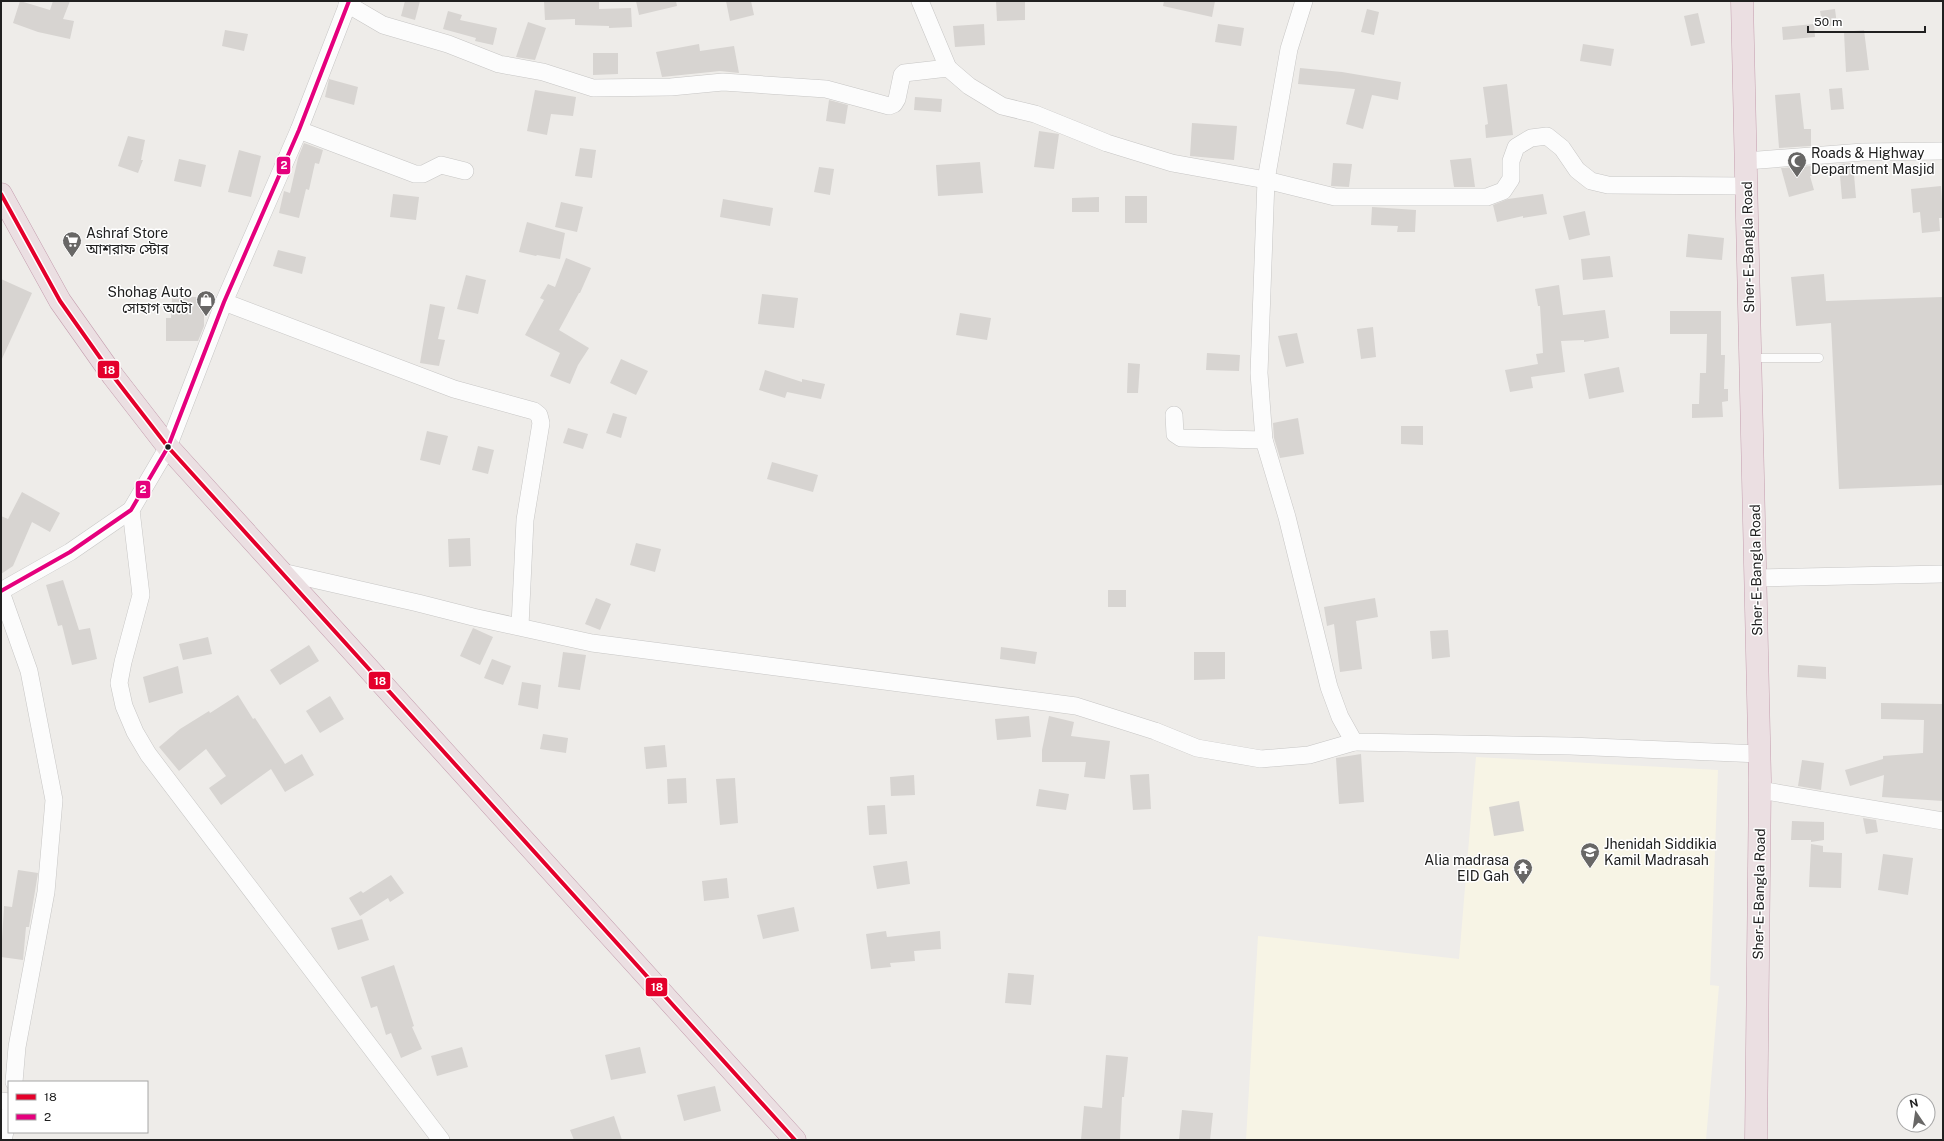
<svg xmlns="http://www.w3.org/2000/svg" width="1944" height="1141" viewBox="0 0 1944 1141" font-family="'Public Sans','Noto Sans Bengali',sans-serif">
<style>
.education{fill:#f7f4e5}
.building{fill:#d7d4d1}
.lines{fill:none;stroke-linecap:round;stroke-linejoin:round}
.lane-casing{stroke:#c7c6c5;stroke-width:9}
.street-casing{stroke:#c7c6c5;stroke-width:18}
.highway-casing{stroke:#c59eaf;stroke-width:23}
.lane{stroke:#fcfcfc;stroke-width:8}
.street{stroke:#fcfcfc;stroke-width:17}
.highway{stroke:#ebdfe2;stroke-width:22}
.bus-1-casing{stroke:#fff;stroke-width:7}
.bus-2-casing{stroke:#fff;stroke-width:7}
.bus-1{stroke:#e4002b;stroke-width:4}
.bus-2{stroke:#e5007d;stroke-width:4}
.bus-dot{fill:#202020;stroke:#fff;stroke-width:1.5}
.labels{text-anchor:middle;dominant-baseline:central;stroke-width:3;stroke-linejoin:round;paint-order:stroke}
.poi-label{font-size:14px;fill:#202020;stroke:#fff;text-anchor:start}
.street-label{font-size:14px;fill:#202020;stroke:#fff}
.line-badge{stroke:#fff;stroke-width:1.5}
.badge-label{font-size:11px;text-anchor:middle;font-weight:bold;fill:#fff}
</style>
<rect width="100%" height="100%" fill="#eeece9"/>
<polygon class="education" points="1476,757 1718,770 1710,985 1719,986 1706,1140 1246,1140 1258,936 1459,959"/>
<g class="building">
<polygon points="20,1 50,10 53,1 70,1 63,19 74,21 70,39 38,32 13,23"/>
<polygon points="405,1 420,1 415,20 401,16"/>
<polygon points="544,1 599,1 599,9 631,8 632,27 609,28 609,26 575,25 575,19 545,20"/>
<polygon points="636,1 676,1 677,6 639,15"/>
<polygon points="726,1 751,1 754,15 730,21"/>
<polygon points="996,1 1025,1 1025,20 997,21"/>
<polygon points="1164,1 1215,1 1212,17 1163,6"/>
<polygon points="1367,9 1379,12 1374,35 1361,32"/>
<polygon points="1835,9 1837,25 1823,27 1820,11"/>
<polygon points="448,11 462,15 460,20 497,28 493,45 475,41 476,38 443,29"/>
<polygon points="1698,13 1705,43 1691,46 1684,16"/>
<polygon points="528,22 546,28 535,60 516,57"/>
<polygon points="984,24 985,45 955,47 953,26"/>
<polygon points="1218,24 1244,28 1241,46 1215,42"/>
<polygon points="1814,24 1815,37 1783,40 1782,27"/>
<polygon points="225,30 248,34 244,51 222,46"/>
<polygon points="1864,30 1869,70 1846,72 1844,32"/>
<polygon points="699,44 700,51 734,46 739,73 720,71 662,77 656,52"/>
<polygon points="1583,44 1614,49 1611,66 1580,61"/>
<polygon points="593,53 618,53 618,74 593,75"/>
<polygon points="1300,68 1342,72 1401,82 1398,100 1372,95 1363,129 1346,124 1355,89 1298,84"/>
<polygon points="329,79 358,87 354,105 325,97"/>
<polygon points="1507,84 1513,135 1486,138 1485,125 1488,124 1483,87"/>
<polygon points="1842,88 1844,109 1831,110 1829,89"/>
<polygon points="535,90 576,97 573,116 551,114 547,135 527,131"/>
<polygon points="1800,93 1804,129 1811,129 1811,146 1779,148 1775,95"/>
<polygon points="915,97 942,99 941,112 914,110"/>
<polygon points="829,100 848,105 845,124 826,121"/>
<polygon points="1192,123 1237,126 1234,160 1190,156"/>
<polygon points="1039,131 1059,134 1054,169 1034,167"/>
<polygon points="128,136 145,140 141,160 143,160 138,173 118,166"/>
<polygon points="304,143 323,150 319,164 315,163 309,190 306,189 299,218 279,213 284,191 290,193 298,158"/>
<polygon points="580,148 596,150 592,178 575,176"/>
<polygon points="239,150 261,156 251,197 228,192"/>
<polygon points="1471,158 1475,187 1454,187 1450,160"/>
<polygon points="179,159 206,165 201,187 174,181"/>
<polygon points="980,162 983,193 938,196 936,165"/>
<polygon points="1333,163 1352,164 1349,187 1331,186"/>
<polygon points="1853,163 1856,198 1842,199 1839,164"/>
<polygon points="1812,166 1812,176 1810,176 1814,190 1789,197 1781,168"/>
<polygon points="819,167 834,169 830,195 814,192"/>
<polygon points="1941,186 1943,218 1939,218 1940,231 1922,233 1920,212 1913,213 1911,189"/>
<polygon points="393,194 419,197 416,220 390,217"/>
<polygon points="1543,194 1547,214 1523,218 1523,216 1497,222 1493,205 1508,199"/>
<rect x="1125" y="196" width="22" height="27"/>
<polygon points="1099,197 1099,212 1072,212 1072,198"/>
<polygon points="723,199 773,208 770,226 720,217"/>
<polygon points="561,202 583,207 577,232 555,227"/>
<polygon points="1372,207 1416,210 1415,232 1397,232 1398,226 1371,225"/>
<polygon points="1585,211 1590,235 1569,240 1563,216"/>
<polygon points="527,222 565,233 560,259 537,255 536,256 519,252"/>
<polygon points="1688,234 1724,238 1722,260 1686,257"/>
<polygon points="278,250 306,257 302,274 273,266"/>
<polygon points="1610,256 1613,277 1583,280 1581,259"/>
<polygon points="566,258 591,268 580,293 579,293 559,330 589,348 578,365 570,384 550,376 560,353 525,335 544,300 540,298 548,284 555,287"/>
<polygon points="1824,274 1826,301 1943,297 1943,485 1839,489 1831,323 1796,326 1791,277"/>
<polygon points="466,275 486,280 478,314 457,309"/>
<polygon points="1,279 32,293 1,361"/>
<polygon points="1559,285 1563,315 1605,310 1609,338 1584,342 1584,340 1561,341 1565,372 1531,377 1533,388 1510,392 1505,370 1538,364 1536,354 1543,353 1540,306 1538,306 1535,289"/>
<polygon points="762,294 798,298 794,328 758,324"/>
<polygon points="172,297 204,297 204,326 198,341 166,341 166,318 171,318"/>
<polygon points="430,304 445,307 438,339 445,340 439,366 420,363"/>
<polygon points="1670,311 1721,311 1721,355 1725,355 1724,389 1728,389 1728,401 1722,402 1723,417 1692,418 1692,404 1699,404 1700,373 1706,373 1707,334 1670,334"/>
<polygon points="960,313 991,318 987,340 956,335"/>
<polygon points="1373,327 1376,357 1361,359 1357,329"/>
<polygon points="1297,333 1304,363 1286,367 1278,336"/>
<polygon points="1207,353 1240,355 1239,371 1206,370"/>
<polygon points="621,359 648,371 636,395 610,383"/>
<polygon points="1128,363 1140,364 1138,393 1127,393"/>
<polygon points="1619,367 1624,392 1589,399 1584,374"/>
<polygon points="765,370 802,382 802,379 825,384 821,399 787,392 785,398 759,390"/>
<polygon points="613,413 627,417 621,438 606,433"/>
<polygon points="1298,418 1304,454 1280,458 1274,438 1273,423"/>
<polygon points="1401,426 1423,426 1423,445 1401,444"/>
<polygon points="568,428 588,434 583,449 563,443"/>
<polygon points="427,431 448,436 440,465 420,460"/>
<polygon points="478,446 494,450 488,474 472,470"/>
<polygon points="772,462 818,475 813,492 767,479"/>
<polygon points="22,492 60,513 50,532 32,522 13,566 1,574 1,516 8,519"/>
<polygon points="470,538 471,566 449,567 448,539"/>
<polygon points="636,543 661,549 655,572 630,565"/>
<polygon points="63,580 79,630 90,628 97,659 72,665 62,625 58,626 46,585"/>
<rect x="1108" y="590" width="18" height="17"/>
<polygon points="596,598 611,604 600,630 585,624"/>
<polygon points="1375,598 1378,617 1356,621 1362,669 1340,672 1334,624 1327,626 1324,607"/>
<polygon points="473,628 493,637 480,665 460,656"/>
<polygon points="1448,630 1450,657 1432,659 1430,631"/>
<polygon points="208,637 212,654 183,660 179,644"/>
<polygon points="309,645 319,661 280,685 270,670"/>
<polygon points="1001,647 1037,652 1035,664 1000,659"/>
<polygon points="563,652 586,655 580,690 558,687"/>
<polygon points="1194,652 1225,652 1225,679 1194,680"/>
<polygon points="492,659 511,666 503,685 484,678"/>
<polygon points="1798,665 1826,667 1826,679 1797,677"/>
<polygon points="178,666 183,693 149,703 143,677"/>
<polygon points="522,682 541,685 538,709 518,705"/>
<polygon points="238,695 253,719 255,718 285,764 302,754 314,775 285,792 271,769 221,805 209,788 226,776 206,749 179,771 159,747 180,729 209,711 210,713"/>
<polygon points="330,696 344,719 320,733 306,711"/>
<polygon points="1881,703 1943,704 1943,801 1882,797 1884,775 1850,786 1845,770 1883,759 1883,756 1923,753 1924,720 1881,719"/>
<polygon points="1029,716 1031,737 997,740 995,719"/>
<polygon points="1049,716 1074,722 1071,736 1110,741 1105,779 1084,777 1086,762 1042,762 1042,750"/>
<polygon points="543,734 568,738 566,753 540,749"/>
<polygon points="665,745 667,767 646,769 644,747"/>
<polygon points="1361,754 1364,802 1339,804 1336,758"/>
<polygon points="1802,760 1824,763 1821,790 1798,786"/>
<polygon points="1149,774 1151,809 1133,810 1130,775"/>
<polygon points="914,775 915,795 891,796 890,777"/>
<polygon points="686,778 687,803 668,804 667,779"/>
<polygon points="735,778 738,823 720,825 716,779"/>
<polygon points="1039,789 1069,794 1066,810 1036,806"/>
<polygon points="1519,801 1524,831 1494,836 1489,807"/>
<polygon points="885,805 887,834 869,835 867,806"/>
<polygon points="1863,818 1876,820 1878,832 1866,834"/>
<polygon points="1792,821 1824,822 1824,840 1811,842 1811,840 1791,840"/>
<polygon points="1811,844 1823,846 1823,852 1842,853 1841,888 1809,887"/>
<polygon points="1883,854 1913,858 1908,895 1878,890"/>
<polygon points="907,861 910,884 877,889 873,866"/>
<polygon points="18,870 38,873 29,927 26,927 23,960 1,957 4,906 12,907"/>
<polygon points="391,875 404,893 390,902 388,898 360,916 349,898 361,891 363,893"/>
<polygon points="727,878 729,898 704,901 702,881"/>
<polygon points="794,907 799,931 763,939 757,915"/>
<polygon points="362,919 369,940 338,950 331,928"/>
<polygon points="886,931 887,937 940,931 941,949 914,951 915,961 890,963 891,967 871,969 866,934"/>
<polygon points="394,965 414,1026 412,1027 422,1049 401,1058 391,1033 386,1035 377,1006 371,1008 361,977"/>
<polygon points="1008,973 1034,975 1031,1005 1005,1003"/>
<polygon points="462,1047 468,1067 437,1076 431,1056"/>
<polygon points="640,1047 646,1073 611,1080 605,1055"/>
<polygon points="1106,1055 1128,1057 1124,1097 1122,1097 1120,1140 1081,1140 1084,1106 1102,1108"/>
<polygon points="715,1086 721,1111 684,1121 677,1095"/>
<polygon points="1182,1110 1213,1113 1210,1140 1179,1140"/>
<polygon points="614,1116 622,1140 574,1140 570,1130"/>
</g>
<g class="lines">
<defs>
<polyline id="lane" points="1752,358 1819,358"/>
<g id="street">
<polyline points="920,1 948,68"/>
<polyline points="1304,1 1289,49 1266,180 1259,373 1264,440 1287,517 1329,687 1340,717 1354,742 1570,746 1760,754"/>
<polyline points="347,4 383,25 448,44 499,64 543,72 593,88 671,87 723,82 826,89 889,106 894,104 897,99 902,75 904,73 948,68 969,86 1002,106 1035,114 1107,143 1172,163 1266,180 1335,197 1487,197 1503,191 1511,179 1511,161 1516,147 1531,138 1547,136 1562,148 1577,170 1591,181 1608,185 1746,186"/>
<polyline points="299,130 415,174 423,174 441,165 465,171"/>
<polyline points="1746,161 1863,152 1943,151"/>
<polyline points="224,302 454,389 534,411 539,415 541,423 525,520 520,626"/>
<polyline points="1174,415 1175,434 1181,438 1264,440"/>
<polyline points="131,510 141,595 123,662 119,683 124,706 135,732 148,754 441,1140"/>
<polyline points="282,572 418,603 473,617 592,643 1076,706 1155,731 1197,748 1261,759 1309,755 1354,742"/>
<polyline points="1756,578 1943,574"/>
<polyline points="1,591 70,552 131,510 168,447 224,302 299,130 349,1"/>
<polyline points="1,592 29,671 54,800 46,892 17,1047 14,1082"/>
<polyline points="1760,790 1943,821"/>
<polyline points="1,1101 9,1102"/>
<polyline points="3,1140 9,1115"/>
</g>
<g id="highway">
<polyline points="1742,1 1760,780 1756,1140"/>
<polyline points="1,194 60,301 113,376 168,447 795,1140"/>
</g>
</defs>
<use href="#lane" class="lane-casing"/>
<use href="#street" class="street-casing"/>
<use href="#highway" class="highway-casing"/>
<use href="#lane" class="lane"/>
<use href="#street" class="street"/>
<use href="#highway" class="highway"/>
<defs>
<polyline id="bus-1" points="1,194 60,301 113,376 168,447 795,1140"/>
<polyline id="bus-2" points="1,591 70,552 131,510 168,447 224,302 299,130 349,1"/>
</defs>
<use href="#bus-1" class="bus-1-casing"/>
<use href="#bus-2" class="bus-2-casing"/>
<use href="#bus-1" class="bus-1"/>
<use href="#bus-2" class="bus-2"/>
</g>
<defs>
<symbol id="mosque-pin" viewBox="-11 -11 22 30"><path d="M0 17L-7.5 6A9.5 9.5 0 1 1 7.5 6Z" fill="#686766" stroke="#fff"/><path d="M3.5-4.9A6 6 0 1 0 3.5 4.9A5 5 0 1 1 3.5-4.9Z" fill="#fff"/></symbol>
<symbol id="supermarket-pin" viewBox="-11 -11 22 30"><path d="M0 17L-7.5 6A9.5 9.5 0 1 1 7.5 6Z" fill="#686766" stroke="#fff"/><path d="M-6-5.5h2.5l.6 2H6L4.5 2H-2.5L-4.4-4H-6ZM-1.5 3.2a1.3 1.3 0 1 0 .1 0ZM3 3.2a1.3 1.3 0 1 0 .1 0Z" fill="#fff"/></symbol>
<symbol id="shop-pin" viewBox="-11 -11 22 30"><path d="M0 17L-7.5 6A9.5 9.5 0 1 1 7.5 6Z" fill="#686766" stroke="#fff"/><path d="M-5-2.5h2.3a2.7 3.5 0 0 1 5.4 0H5L5.5 6h-11ZM-1.5-2.5h3a1.5 2.3 0 0 0-3 0Z" fill="#fff"/></symbol>
<symbol id="university-pin" viewBox="-11 -11 22 30"><path d="M0 17L-7.5 6A9.5 9.5 0 1 1 7.5 6Z" fill="#686766" stroke="#fff"/><path d="M0-5L7-2L0 1L-7-2ZM-4 1L0 2.5L4 1V4Q0 6-4 4Z" fill="#fff"/></symbol>
<symbol id="temple-pin" viewBox="-11 -11 22 30"><path d="M0 17L-7.5 6A9.5 9.5 0 1 1 7.5 6Z" fill="#686766" stroke="#fff"/><path d="M0-6L5-2H3V0L6.5 2.5H4V6H1.5V3h-3V6H-4V2.5H-6.5L-3 0V-2H-5Z" fill="#fff"/></symbol>
</defs>
<g fill-rule="evenodd">
<use href="#mosque-pin" x="1786" y="150" width="22" height="30"/>
<use href="#supermarket-pin" x="61" y="230" width="22" height="30"/>
<use href="#shop-pin" x="195" y="289" width="22" height="30"/>
<use href="#university-pin" x="1579" y="841" width="22" height="30"/>
<use href="#temple-pin" x="1512" y="857" width="22" height="30"/>
</g>
<circle class="bus-dot" cx="168" cy="447" r="3.5"/>
<g class="labels">
<g class="poi-label">
<text x="1811" y="153">Roads &amp; Highway<tspan x="1811" dy="16">Department Masjid</tspan></text>
<text x="86" y="233">Ashraf Store<tspan x="86" dy="16">আশরাফ স্টোর</tspan></text>
<text x="192" y="292" text-anchor="end">Shohag Auto<tspan x="192" dy="16">সোহাগ অটো</tspan></text>
<text x="1604" y="844">Jhenidah Siddikia<tspan x="1604" dy="16">Kamil Madrasah</tspan></text>
<text x="1509" y="860" text-anchor="end">Alia madrasa<tspan x="1509" dy="16">EID Gah</tspan></text>
</g>
<g class="street-label">
<text transform="translate(1748 247) rotate(-91)">Sher-E-Bangla Road</text>
<text transform="translate(1756 570) rotate(-91)">Sher-E-Bangla Road</text>
<text transform="translate(1759 894) rotate(-89)">Sher-E-Bangla Road</text>
</g>
</g>
<g class="line-badge">
<rect x="276" y="156" width="15" height="19" rx="4" fill="#e5007d"/>
<rect x="97" y="360" width="23" height="19" rx="4" fill="#e4002b"/>
<rect x="135" y="480" width="16" height="19" rx="4" fill="#e5007d"/>
<rect x="368" y="671" width="23" height="19" rx="4" fill="#e4002b"/>
<rect x="645" y="977" width="23" height="20" rx="4" fill="#e4002b"/>
</g>
<g class="badge-label">
<text x="284" y="169">2</text>
<text x="109" y="374">18</text>
<text x="143" y="493">2</text>
<text x="380" y="685">18</text>
<text x="657" y="991">18</text>
</g>
<rect width="1944" height="1141" fill="none" stroke="#202020" stroke-width="4"/>
<rect x="8" y="1081" width="140" height="52" fill="#ffffff" stroke="#a6a6a6"/>
<rect x="16" y="1094" width="20" height="6" fill="#e4002b" stroke="#a6a6a6"/>
<text x="44" y="1101" font-size="12" fill="#202020">18</text>
<rect x="16" y="1114" width="20" height="6" fill="#e5007d" stroke="#a6a6a6"/>
<text x="44" y="1121" font-size="12" fill="#202020">2</text>
<g transform="translate(1916 1113) rotate(347)"><circle r="19" fill="#ffffff" stroke="#a6a6a6"/>
<path d="M0-3L7 15L0 10L-7 15Z" fill="#686766"/>
<text y="-6" font-size="11" font-weight="bold" text-anchor="middle" fill="#202020">N</text>
</g>
<path d="M1808 26v6h117v-6" fill="none" stroke="#202020" stroke-width="2"/>
<text x="1814" y="26" font-size="12" fill="#202020" stroke="#ffffff" stroke-width="3" paint-order="stroke">50 m</text>
</svg>
